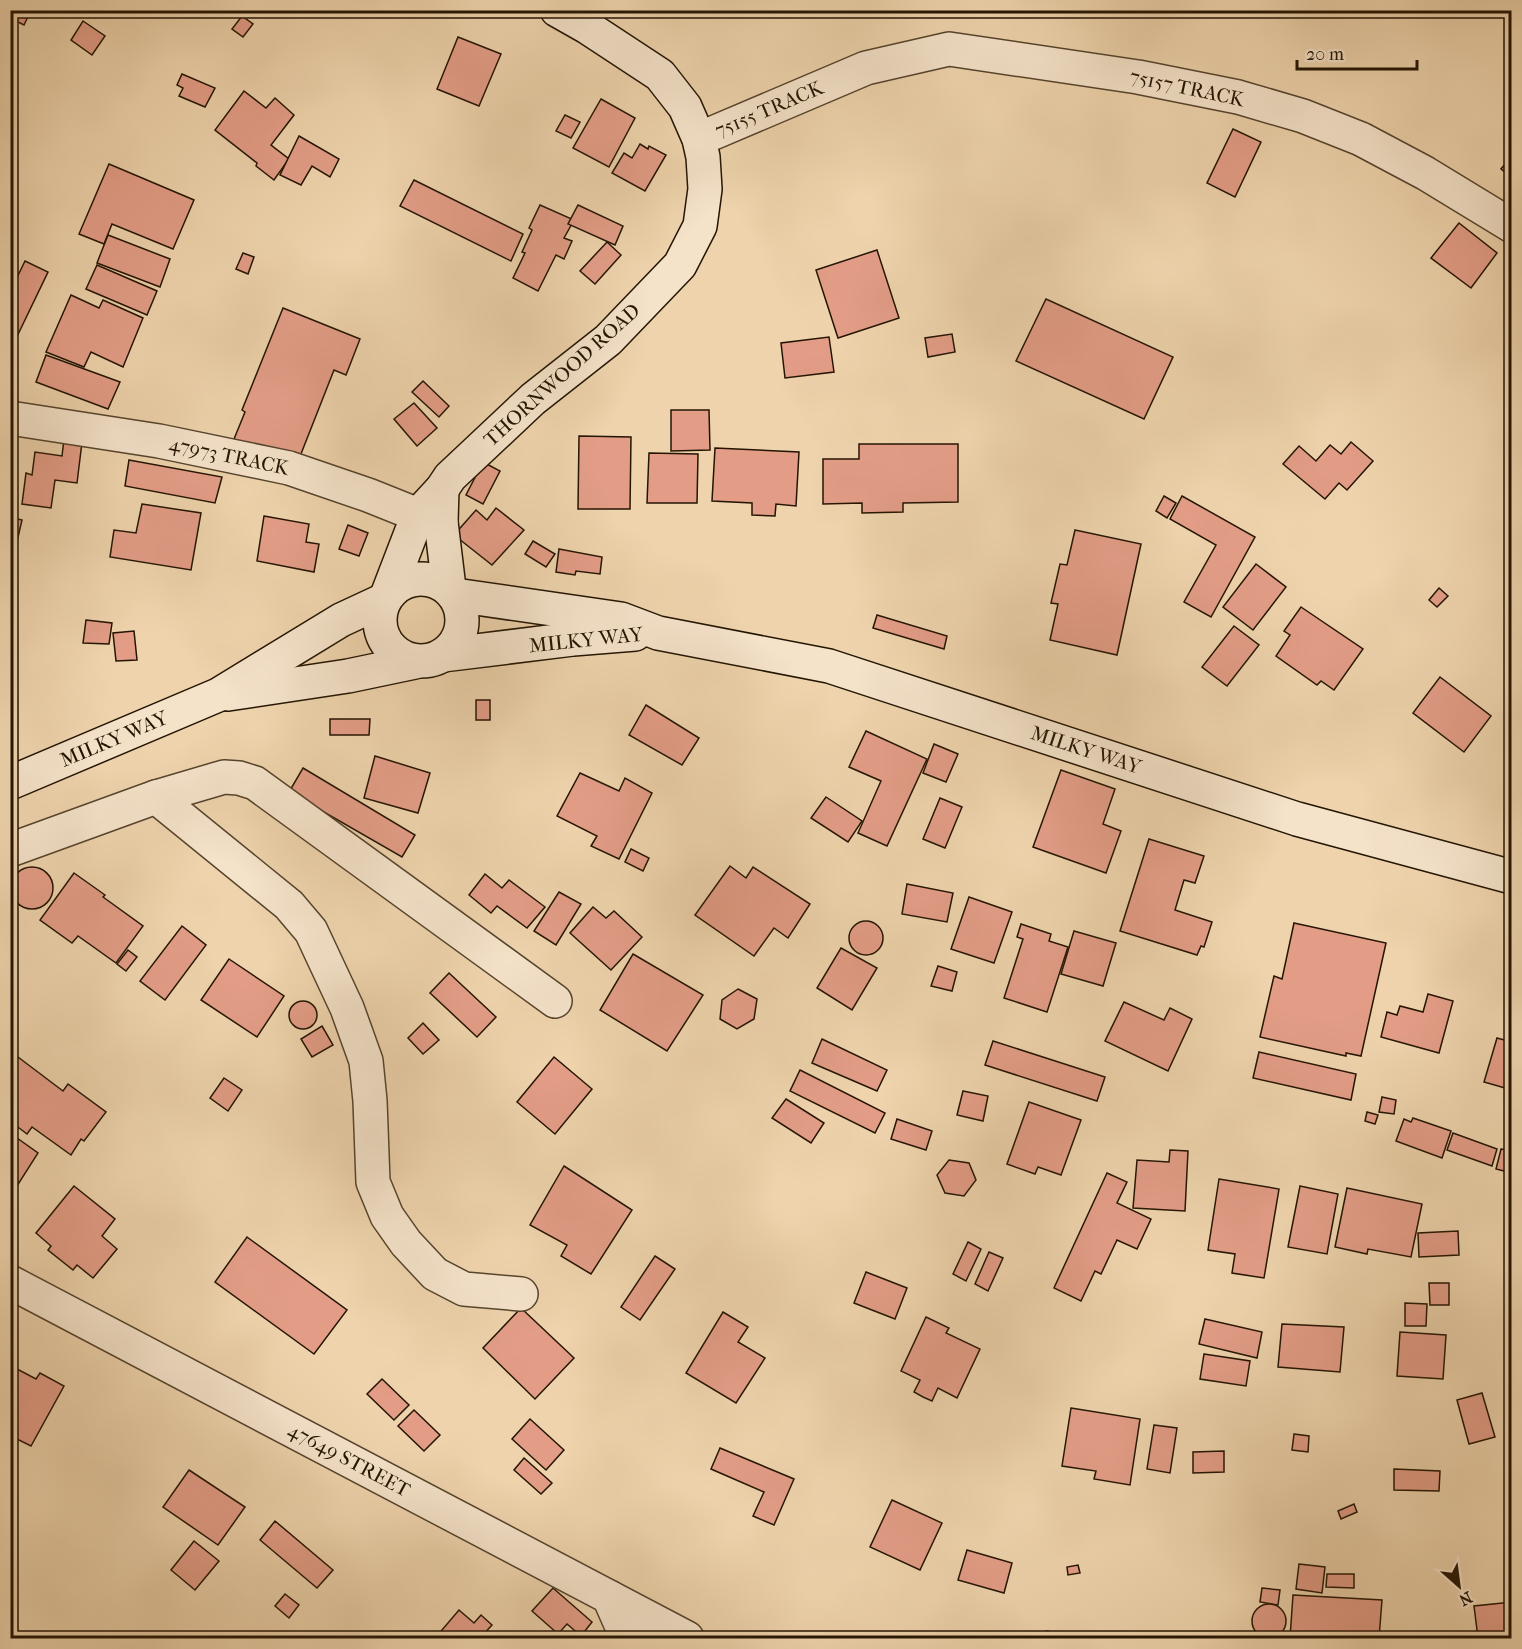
<svg xmlns="http://www.w3.org/2000/svg" width="1522" height="1649" viewBox="0 0 1522 1649" font-family="'IM FELL French Canon',serif">
<style>
.building{fill:#e39d87;stroke:#241503;stroke-width:1.5}
.lines{fill:none;stroke-linecap:round;stroke-linejoin:round}
.street-casing{stroke:#56442d;stroke-width:36}
.secondary-casing{stroke:#241503;stroke-width:36}
.street{stroke:#f4e2c9;stroke-width:33}
.secondary{stroke:#f4e2c9;stroke-width:33}
.labels{text-anchor:middle;dominant-baseline:central;stroke-width:4.5;stroke-linejoin:round;paint-order:stroke}
.street-label{font-size:20px;fill:#241503;stroke:#f4e2c9}
</style>
<rect width="100%" height="100%" fill="#eed3ac"/>
<filter id="stains"><feTurbulence type="fractalNoise" baseFrequency=".00333" numOctaves="4"/><feColorMatrix values="0 0 0 0 .2 0 0 0 0 .09 0 0 0 0 .02 0 0 0 .5 -.17"/></filter>
<radialGradient id="worn" r=".72"><stop offset=".6" stop-color="#630" stop-opacity="0"/><stop offset="1" stop-color="#630" stop-opacity=".3"/></radialGradient>
<g class="building">
<polygon points="10,10 31,10 24,25 10,18"/>
<polygon points="242,16 253,24 243,37 232,29"/>
<polygon points="83,21 105,36 92,55 71,40"/>
<polygon points="458,37 501,54 479,106 437,89"/>
<polygon points="182,74 215,88 205,107 179,96 183,88 177,85"/>
<polygon points="244,91 266,108 275,98 294,115 271,145 289,159 274,180 256,166 257,163 215,130"/>
<polygon points="601,99 635,118 609,167 573,148"/>
<polygon points="565,115 580,122 571,138 556,131"/>
<polygon points="1233,129 1261,142 1235,197 1207,183"/>
<polygon points="299,136 339,159 330,177 312,166 301,185 280,175"/>
<polygon points="640,144 648,149 649,146 666,155 645,191 612,173 624,153 632,158"/>
<polygon points="1512,156 1512,178 1501,169"/>
<polygon points="109,164 194,200 173,249 112,224 104,244 79,234"/>
<polygon points="414,180 523,234 511,261 400,206"/>
<polygon points="540,205 574,220 564,238 572,241 564,259 556,255 538,291 513,278 525,253 522,252 532,230 529,228"/>
<polygon points="578,205 623,226 615,245 568,224"/>
<polygon points="1459,223 1497,253 1471,288 1431,258"/>
<polygon points="108,235 170,259 160,287 97,263"/>
<polygon points="607,242 621,255 595,284 580,271"/>
<polygon points="877,250 899,318 838,338 816,270"/>
<polygon points="243,253 254,257 248,274 236,269"/>
<polygon points="25,261 48,272 10,351 10,292"/>
<polygon points="97,265 157,291 147,315 86,289"/>
<polygon points="71,295 99,308 103,300 143,318 123,367 91,352 84,367 46,352"/>
<polygon points="1046,299 1173,357 1144,419 1016,361"/>
<polygon points="283,308 360,339 346,375 334,370 297,464 234,439 245,412 242,410"/>
<polygon points="952,334 955,352 928,357 925,338"/>
<polygon points="829,337 834,372 785,378 781,343"/>
<polygon points="46,355 120,382 108,409 36,382"/>
<polygon points="423,381 449,406 439,417 412,392"/>
<polygon points="414,403 437,428 417,446 394,419"/>
<polygon points="671,410 709,410 710,450 671,451"/>
<polygon points="579,436 631,437 630,509 578,509"/>
<polygon points="64,439 82,442 77,483 55,480 51,508 22,504 26,473 32,475 35,452 62,456"/>
<polygon points="1351,442 1373,461 1347,490 1339,483 1325,499 1283,464 1299,446 1316,461 1330,445 1341,454"/>
<polygon points="859,444 958,444 958,502 903,503 903,512 862,513 862,503 823,504 823,459 859,459"/>
<polygon points="715,448 799,452 796,506 776,504 775,516 752,515 752,503 712,501"/>
<polygon points="649,453 698,454 697,503 647,503"/>
<polygon points="129,460 222,477 215,503 125,486"/>
<polygon points="483,462 500,471 483,504 466,495"/>
<polygon points="1164,496 1176,503 1167,518 1156,511"/>
<polygon points="1182,496 1255,537 1211,617 1184,602 1216,545 1170,519"/>
<polygon points="142,504 201,513 191,570 110,557 114,530 136,533"/>
<polygon points="496,508 524,530 492,565 454,535 476,510 487,520"/>
<polygon points="264,516 309,524 306,542 319,544 314,572 257,561"/>
<polygon points="10,517 22,520 12,563 10,563"/>
<polygon points="348,525 368,533 359,556 339,549"/>
<polygon points="1075,530 1141,544 1117,655 1050,640 1058,604 1051,603 1060,564 1067,565"/>
<polygon points="533,541 555,554 546,567 525,554"/>
<polygon points="559,549 602,557 600,574 576,571 575,575 556,572"/>
<polygon points="1256,564 1286,587 1253,630 1223,607"/>
<polygon points="1439,588 1448,596 1437,607 1429,600"/>
<polygon points="1301,607 1363,649 1334,690 1321,681 1317,685 1276,656 1290,635 1284,631"/>
<polygon points="877,615 947,636 944,649 873,628"/>
<polygon points="86,620 112,623 109,644 83,643"/>
<polygon points="1234,626 1259,645 1227,686 1202,667"/>
<polygon points="134,631 137,660 116,661 113,633"/>
<polygon points="1440,677 1491,716 1464,752 1413,713"/>
<rect x="476" y="700" width="14" height="20"/>
<polygon points="646,705 699,738 682,765 629,735"/>
<polygon points="330,719 370,719 369,735 330,735"/>
<polygon points="866,731 927,759 887,846 858,833 881,781 849,767"/>
<polygon points="934,744 958,754 946,782 923,773"/>
<polygon points="375,756 430,773 418,813 364,798"/>
<polygon points="303,768 415,835 402,857 289,792"/>
<polygon points="1061,770 1115,789 1103,824 1121,831 1106,873 1033,847"/>
<polygon points="580,773 619,791 625,778 652,793 619,859 591,846 597,836 557,816"/>
<polygon points="826,797 862,821 848,842 811,818"/>
<polygon points="940,798 962,807 945,848 923,839"/>
<polygon points="1149,839 1204,856 1195,883 1184,880 1175,910 1212,922 1204,947 1201,946 1197,955 1120,931"/>
<polygon points="631,849 649,858 643,871 625,862"/>
<polygon points="730,866 746,878 753,867 810,904 788,938 774,928 754,956 695,915"/>
<circle cx="32" cy="888" r="21"/>
<polygon points="74,873 105,895 103,897 143,926 116,963 78,936 72,943 40,920"/>
<polygon points="485,874 502,888 509,880 545,907 527,928 497,906 491,913 469,895"/>
<polygon points="907,884 953,893 947,922 902,914"/>
<polygon points="559,892 581,904 556,945 534,931"/>
<polygon points="969,897 1012,912 994,963 951,949"/>
<polygon points="593,907 606,918 614,911 642,937 611,970 570,933"/>
<circle cx="866" cy="938" r="17"/>
<polygon points="1294,923 1386,943 1361,1056 1346,1053 1346,1056 1260,1037 1274,976 1282,979"/>
<polygon points="1021,924 1051,934 1049,941 1068,947 1047,1012 1004,998 1023,939 1017,937"/>
<polygon points="182,926 206,945 165,1000 140,981"/>
<polygon points="1074,931 1116,943 1103,986 1061,974"/>
<polygon points="841,948 877,968 852,1010 817,988"/>
<polygon points="128,950 137,957 126,971 117,964"/>
<polygon points="633,954 703,995 667,1051 600,1010"/>
<polygon points="229,959 284,996 257,1037 201,1000"/>
<polygon points="938,966 957,972 952,991 931,986"/>
<polygon points="449,973 496,1017 477,1037 430,993"/>
<polygon points="738,989 757,999 754,1019 737,1029 720,1019 722,1000"/>
<polygon points="1428,994 1453,1001 1439,1053 1381,1037 1387,1012 1397,1015 1400,1006 1423,1012"/>
<circle cx="303" cy="1015" r="14"/>
<polygon points="1124,1002 1164,1020 1170,1008 1192,1019 1168,1071 1105,1041"/>
<polygon points="423,1023 439,1040 423,1054 408,1038"/>
<polygon points="322,1026 333,1045 312,1057 301,1039"/>
<polygon points="1497,1038 1512,1042 1512,1090 1484,1082"/>
<polygon points="822,1039 887,1070 877,1091 812,1063"/>
<polygon points="993,1041 1105,1077 1097,1101 985,1065"/>
<polygon points="10,1051 63,1091 68,1084 106,1112 84,1141 81,1139 71,1155 32,1127 27,1134 10,1121"/>
<polygon points="1259,1052 1356,1074 1351,1100 1253,1078"/>
<polygon points="554,1057 592,1089 555,1134 517,1102"/>
<polygon points="800,1070 885,1113 875,1133 790,1091"/>
<polygon points="224,1078 242,1090 228,1111 210,1098"/>
<polygon points="963,1091 988,1096 983,1121 957,1115"/>
<polygon points="1382,1097 1396,1100 1394,1114 1379,1112"/>
<polygon points="786,1099 824,1123 811,1143 772,1118"/>
<polygon points="1029,1102 1081,1120 1061,1175 1038,1167 1035,1174 1007,1164"/>
<polygon points="1367,1112 1378,1115 1375,1124 1365,1121"/>
<polygon points="1413,1118 1451,1131 1442,1158 1396,1141 1404,1119 1411,1122"/>
<polygon points="897,1119 932,1131 926,1150 891,1139"/>
<polygon points="10,1133 38,1153 10,1197"/>
<polygon points="1453,1133 1497,1149 1492,1166 1447,1150"/>
<polygon points="1501,1149 1512,1151 1512,1173 1496,1169"/>
<polygon points="1170,1150 1188,1151 1185,1211 1133,1208 1137,1160 1169,1162"/>
<polygon points="949,1160 969,1163 976,1180 964,1196 945,1193 937,1175"/>
<polygon points="564,1166 632,1210 591,1274 561,1256 567,1245 530,1225"/>
<polygon points="1107,1173 1127,1182 1117,1203 1151,1219 1137,1249 1117,1240 1101,1274 1095,1271 1081,1301 1054,1288"/>
<polygon points="1219,1179 1279,1189 1264,1278 1232,1273 1235,1254 1208,1250"/>
<polygon points="74,1186 115,1219 102,1236 117,1249 93,1278 77,1265 73,1270 48,1250 51,1246 36,1233"/>
<polygon points="1300,1186 1338,1194 1327,1254 1288,1247"/>
<polygon points="1347,1188 1422,1204 1411,1257 1368,1249 1367,1254 1335,1247"/>
<polygon points="1458,1231 1459,1255 1419,1257 1418,1233"/>
<polygon points="247,1237 347,1310 314,1354 215,1282"/>
<polygon points="968,1242 981,1249 966,1281 953,1274"/>
<polygon points="989,1252 1003,1258 988,1291 975,1284"/>
<polygon points="655,1256 675,1269 640,1320 621,1307"/>
<polygon points="866,1272 907,1288 895,1319 854,1303"/>
<polygon points="1429,1283 1449,1283 1449,1305 1430,1305"/>
<polygon points="1405,1303 1427,1304 1426,1326 1405,1326"/>
<polygon points="521,1308 574,1358 535,1399 483,1348"/>
<polygon points="723,1312 748,1327 738,1342 765,1358 736,1403 686,1373"/>
<polygon points="926,1317 949,1328 946,1333 980,1349 957,1398 938,1388 932,1401 923,1397 914,1392 920,1380 901,1371"/>
<polygon points="1205,1319 1262,1332 1257,1358 1199,1344"/>
<polygon points="1282,1324 1344,1327 1340,1372 1278,1367"/>
<polygon points="1400,1332 1446,1335 1443,1379 1397,1376"/>
<polygon points="1204,1354 1250,1361 1246,1386 1200,1379"/>
<polygon points="17,1369 36,1379 40,1373 64,1386 31,1446 13,1437 10,1442 10,1380"/>
<polygon points="382,1379 409,1405 394,1420 367,1394"/>
<polygon points="1482,1393 1495,1437 1469,1444 1457,1400"/>
<polygon points="1071,1408 1140,1419 1130,1485 1094,1479 1096,1471 1062,1466"/>
<polygon points="414,1410 440,1435 424,1451 398,1426"/>
<polygon points="530,1419 564,1450 546,1470 512,1439"/>
<polygon points="1154,1425 1177,1428 1170,1473 1147,1469"/>
<polygon points="1294,1434 1309,1436 1308,1452 1292,1450"/>
<polygon points="720,1448 794,1479 774,1525 753,1516 764,1492 711,1469"/>
<polygon points="1224,1451 1224,1472 1193,1473 1193,1452"/>
<polygon points="524,1458 552,1483 541,1494 514,1470"/>
<polygon points="1394,1469 1440,1471 1439,1491 1394,1490"/>
<polygon points="189,1470 245,1507 218,1545 163,1507"/>
<polygon points="892,1500 942,1523 920,1570 870,1547"/>
<polygon points="1354,1504 1357,1512 1341,1519 1338,1511"/>
<polygon points="275,1521 333,1570 317,1588 260,1540"/>
<polygon points="194,1541 219,1561 195,1590 171,1570"/>
<polygon points="967,1550 1012,1563 1004,1593 958,1580"/>
<polygon points="1299,1564 1325,1567 1322,1593 1296,1589"/>
<polygon points="1078,1565 1080,1573 1068,1575 1067,1567"/>
<polygon points="1327,1574 1354,1574 1354,1588 1326,1587"/>
<polygon points="553,1588 592,1622 581,1636 567,1624 558,1634 532,1611"/>
<polygon points="1262,1588 1280,1590 1278,1605 1260,1602"/>
<polygon points="285,1594 299,1605 289,1618 275,1606"/>
<polygon points="1293,1595 1382,1600 1379,1638 1290,1638"/>
<polygon points="1512,1602 1512,1638 1478,1638 1474,1606"/>
<circle cx="1269" cy="1621" r="17"/>
<polygon points="459,1610 474,1623 481,1615 492,1625 480,1638 438,1638 436,1637"/>
<polygon points="1046,1631 1089,1638 1045,1638"/>
</g>
<g class="lines">
<defs>
<g id="street">
<polyline points="699,139 866,68 949,49 1138,77 1238,97 1303,116 1361,139 1425,173 1512,226"/>
<polyline points="10,418 159,441 289,468 368,495 418,515 441,522"/>
<polyline points="156,797 224,777 239,778 255,783 555,1001"/>
<polyline points="10,850 156,797 289,905 311,931 347,1008 366,1061 370,1101 373,1182 387,1216 406,1243 435,1274 464,1289 521,1294"/>
<polyline points="10,1282 687,1638"/>
<polyline points="609,1597 627,1638"/>
</g>
<g id="secondary">
<polyline points="442,489 441,522 449,588"/>
<circle cx="421" cy="620" r="41"/>
<polyline points="388,593 418,515 442,489 450,477 533,399 608,340 680,265 700,226 705,189 703,157 699,139 685,107 660,75 587,27 557,10"/>
<polyline points="455,595 621,619 658,633 829,666 1297,819 1512,877"/>
<polyline points="443,655 573,639 635,634"/>
<polyline points="228,694 348,676 415,662"/>
<polyline points="10,783 218,695 341,620 384,600"/>
</g>
</defs>
<use href="#street" class="street-casing"/>
<use href="#secondary" class="secondary-casing"/>
<use href="#street" class="street"/>
<use href="#secondary" class="secondary"/>
</g>
<g class="labels">
<g class="street-label">
<text transform="translate(1187 88) rotate(12)">75157 TRACK</text>
<text transform="translate(769 109) rotate(-23)">75155 TRACK</text>
<text transform="translate(562 375) rotate(-42)">THORNWOOD ROAD</text>
<text transform="translate(229 456) rotate(12)">47973 TRACK</text>
<text transform="translate(586 640) rotate(-6)">MILKY WAY</text>
<text transform="translate(114 739) rotate(-23)">MILKY WAY</text>
<text transform="translate(1086 750) rotate(18)">MILKY WAY</text>
<text transform="translate(349 1460) rotate(28)">47649 STREET</text>
</g>
</g>
<rect width="1522" height="1649" fill="none" stroke="#eed3ac" stroke-width="36"/>
<rect x="12" y="12" width="1498" height="1625" fill="none" stroke="#241503" stroke-width="3"/>
<rect x="18" y="18" width="1486" height="1613" fill="none" stroke="#241503" stroke-width="1.5"/>
<g transform="translate(1459 1586) rotate(152)" stroke="#f4e2c9" stroke-width="4.5" paint-order="stroke">
<path d="M0-4.5L10 22L0 15L-10 22Z" fill="#241503"/>
<text y="-9" font-size="16" font-weight="bold" text-anchor="middle" fill="#241503">N</text>
</g>
<path d="M1297 60v9h120v-9" fill="none" stroke="#241503" stroke-width="3"/>
<text x="1306" y="60" font-size="18" fill="#241503" stroke="#f4e2c9" stroke-width="4.5" paint-order="stroke">20 m</text>
<rect width="100%" height="100%" filter="url(#stains)"/>
<rect width="100%" height="100%" fill="url(#worn)"/>
</svg>
